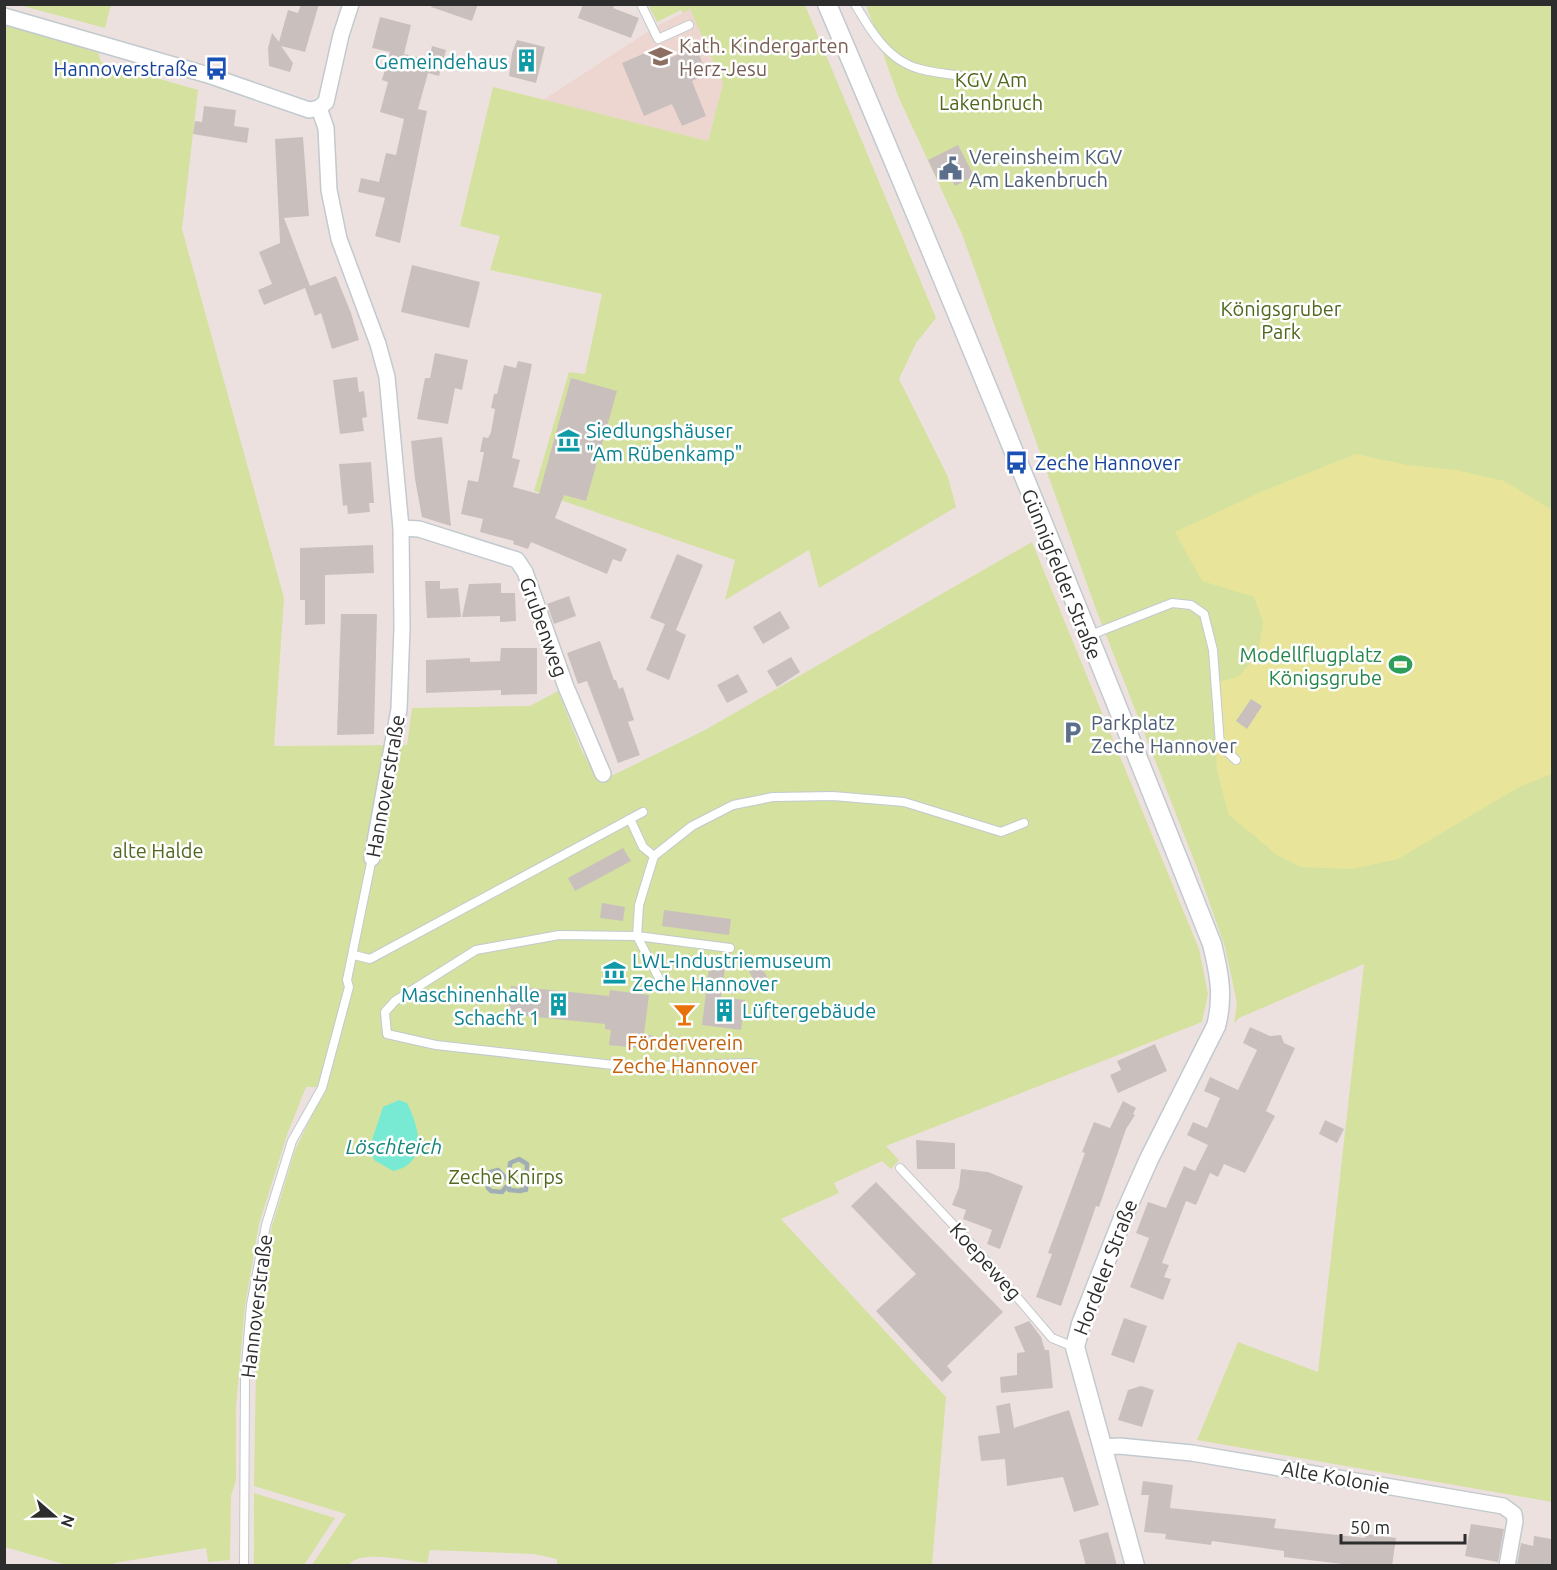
<svg xmlns="http://www.w3.org/2000/svg" width="1557" height="1570" viewBox="0 0 1557 1570" font-family="Ubuntu,sans-serif">
<style>
.education{fill:#eed6d0}
.green{fill:#d4e19f}
.pitch{fill:#e8e59b}
.water{fill:#78ead3}
.building{fill:#c9c0be}
.lines{fill:none;stroke-linecap:round;stroke-linejoin:round}
.service-casing{stroke:#c1cace;stroke-width:10}
.minor-casing{stroke:#c1cace;stroke-width:18}
.tertiary-casing{stroke:#c1cace;stroke-width:21}
.service{stroke:#fff;stroke-width:8}
.minor{stroke:#fff;stroke-width:15}
.tertiary{stroke:#fff;stroke-width:18}
.rail{stroke:#a2aeb6;stroke-width:4.5}
.labels{text-anchor:middle;dominant-baseline:central;stroke-width:5;stroke-linejoin:round;paint-order:stroke}
.education-label{font-size:20px;fill:#785e54;stroke:#fff;text-anchor:start}
.culture-label{font-size:20px;fill:#0d838f;stroke:#fff;text-anchor:start}
.transit-label{font-size:20px;fill:#164399;stroke:#fff;text-anchor:end}
.park-label{font-size:20px;fill:#50681e;stroke:#fff}
.service-label{font-size:20px;fill:#4e5e75;stroke:#fff;text-anchor:start}
.street-label{font-size:20px;fill:#2d2d2d;stroke:#fff}
.leisure-label{font-size:20px;fill:#27864d;stroke:#fff;text-anchor:end}
.food-label{font-size:20px;fill:#c56008;stroke:#fff}
.water-label{font-size:21px;font-style:italic;fill:#138578;stroke:#fff}
</style>
<rect width="100%" height="100%" fill="#ede1e0"/>
<polygon class="education" points="690,9 723,84 708,141 543,100 655,27"/>
<g class="green">
<polygon points="19,5 111,4 111,5 105,28"/>
<polygon points="648,5 805,5 936,318 916,343 899,379 948,477 956,507 819,588 809,550 725,600 735,560 534,491 569,372 585,374 602,294 490,270 500,236 460,226 493,87 708,141 723,84 690,9 683,13 681,10 657,22"/>
<polygon points="866,5 1552,5 1552,1502 1197,1440 1238,1342 1318,1372 1364,964 1239,1018 1234,1024 1237,1003 1225,947 1199,873 1097,612 962,234 898,96"/>
<path d="M4 25 90 49 98 52 101 62 198 90 182 229 284 598 274 746 407 745 412 708 530 706 558 691 581 749 599 782 705 730 1032 542 1199 949 1208 994 1202 1022 886 1146 899 1160 891 1169 882 1161 834 1183 839 1193 781 1219 946 1397 932 1565 557 1566V1559L534 1554 430 1550 427 1563C408 1561 359 1549 349 1565H312L346 1514 254 1486 257 1305 272 1226 295 1150 326 1087H306L288 1132 259 1224 245 1306 236 1407V1480L231 1496 230 1560 208 1562 206 1548 114 1563V1565H67L5 1547Z"/>
<polygon points="254,1493 335,1518 304,1565 254,1565"/>
</g>
<polygon class="pitch" points="1356,454 1407,465 1456,470 1504,481 1552,510 1552,774 1519,787 1398,859 1352,869 1301,867 1277,855 1229,815 1217,771 1213,683 1238,677 1258,654 1263,622 1254,597 1202,581 1175,532 1263,491"/>
<path class="water" d="M399 1100 407 1103C420 1129 428 1164 393 1171L374 1160 370 1146 383 1107Z"/>
<g class="building">
<polygon points="301,4 319,4 305,52 281,46 293,63 290,72 269,66 268,48 272,33 279,42 288,10 298,13"/>
<polygon points="432,4 478,4 472,21 431,7"/>
<polygon points="583,4 615,4 613,8 639,18 631,38 578,18"/>
<polygon points="380,17 411,25 404,54 429,60 432,46 446,50 439,76 428,73 418,109 427,111 400,243 375,236 385,198 358,192 361,178 379,182 386,153 396,155 404,119 380,112 388,82 382,80 390,52 372,48"/>
<polygon points="517,40 545,47 536,83 509,76 512,53"/>
<polygon points="696,47 707,74 692,81 706,116 682,126 672,104 644,116 622,63 650,51 656,64"/>
<polygon points="204,106 236,110 234,126 249,128 247,143 193,134 195,121 202,122"/>
<polygon points="303,137 309,216 284,218 310,286 336,276 351,313 359,340 332,349 321,313 315,316 305,288 264,305 258,290 272,284 259,252 280,243 275,139"/>
<polygon points="958,145 974,176 955,186 950,175 938,181 928,160"/>
<polygon points="412,265 480,282 469,328 401,312"/>
<polygon points="435,353 468,360 462,390 455,388 448,424 417,419 425,378 430,378"/>
<polygon points="518,361 532,364 512,458 520,460 513,487 539,494 571,378 617,391 586,501 564,495 555,518 627,549 621,562 613,559 607,574 531,542 528,549 513,544 514,541 480,532 483,519 461,514 468,480 478,482 484,452 480,452 483,437 488,438 491,432 495,409 491,408 494,394 497,394 504,365 516,368"/>
<polygon points="357,377 359,392 364,391 367,417 362,418 364,431 340,434 333,380"/>
<polygon points="442,437 451,526 422,517 415,479 411,441"/>
<polygon points="371,462 374,503 369,503 370,512 348,514 347,505 343,506 339,464"/>
<polygon points="373,545 374,573 325,575 325,624 305,625 305,600 300,600 300,548"/>
<polygon points="677,554 703,565 676,630 686,635 669,680 646,670 665,624 650,618"/>
<polygon points="425,581 440,581 440,589 458,588 461,617 427,618"/>
<polygon points="501,583 501,593 515,593 516,621 500,622 500,616 462,617 469,584"/>
<polygon points="569,596 576,616 554,624 547,604"/>
<polygon points="780,611 790,628 763,644 753,627"/>
<polygon points="341,614 377,614 374,734 337,735"/>
<polygon points="600,641 614,680 616,680 619,689 623,687 634,720 628,722 640,755 618,763 587,681 578,684 567,653"/>
<polygon points="501,648 537,648 537,694 501,695 501,690 426,693 426,660 470,658 470,662 500,661"/>
<polygon points="791,657 800,672 777,687 767,671"/>
<polygon points="738,674 748,692 727,703 717,685"/>
<polygon points="1251,699 1262,706 1247,729 1236,721"/>
<polygon points="623,848 631,861 575,891 568,878"/>
<polygon points="602,903 625,907 623,921 600,918"/>
<polygon points="664,910 731,919 729,935 662,926"/>
<polygon points="710,959 726,961 721,997 745,1000 741,1030 702,1025"/>
<polygon points="758,959 770,983 758,989 746,965"/>
<polygon points="511,986 609,996 610,990 649,995 644,1034 654,1036 638,1048 609,1045 611,1030 605,1029 605,1024 508,1014"/>
<polygon points="1250,1027 1270,1036 1281,1035 1284,1043 1295,1048 1266,1111 1275,1116 1245,1173 1224,1164 1218,1177 1210,1173 1196,1205 1186,1201 1162,1263 1169,1265 1164,1277 1171,1279 1163,1300 1130,1287 1149,1238 1136,1233 1148,1202 1166,1208 1184,1166 1195,1171 1208,1145 1187,1135 1193,1122 1207,1128 1220,1098 1204,1091 1210,1077 1238,1090 1257,1050 1243,1043"/>
<polygon points="1155,1044 1167,1071 1118,1093 1110,1075 1121,1070 1117,1061"/>
<polygon points="1123,1101 1136,1108 1133,1114 1135,1115 1126,1129 1099,1207 1096,1206 1061,1306 1036,1297 1052,1254 1048,1253 1085,1153 1082,1152 1094,1122 1110,1128"/>
<polygon points="1325,1120 1344,1129 1337,1143 1319,1134"/>
<polygon points="916,1140 955,1143 955,1169 917,1169"/>
<polygon points="961,1169 988,1172 1023,1186 1000,1249 987,1244 992,1230 963,1219 966,1210 952,1205 959,1187"/>
<polygon points="876,1182 1003,1312 947,1366 952,1372 942,1382 876,1311 916,1274 851,1206"/>
<polygon points="1124,1318 1147,1326 1134,1363 1111,1355"/>
<polygon points="1029,1321 1041,1337 1045,1350 1049,1350 1053,1388 1001,1393 1000,1377 1017,1375 1017,1353 1025,1352 1014,1327"/>
<polygon points="1141,1386 1154,1390 1142,1427 1118,1420 1128,1390"/>
<polygon points="1010,1403 1014,1428 1069,1410 1099,1505 1074,1512 1063,1477 1007,1486 1005,1459 981,1461 978,1436 1000,1433 996,1406"/>
<polygon points="1143,1481 1173,1485 1170,1508 1276,1519 1274,1528 1365,1538 1366,1534 1396,1538 1392,1566 1359,1566 1284,1557 1284,1551 1212,1541 1211,1545 1165,1539 1166,1534 1144,1532 1149,1495 1141,1495"/>
<polygon points="1471,1524 1504,1529 1498,1562 1465,1556"/>
<polygon points="1108,1532 1117,1566 1086,1566 1079,1540"/>
<polygon points="1534,1536 1552,1539 1552,1566 1517,1565 1521,1543 1533,1546"/>
</g>
<g class="lines">
<defs>
<g id="service">
<polyline points="641,4 658,39 689,25"/>
<path d="M855 4C870 30 888 61 920 69 935 73 951 74 966 77"/>
<polyline points="1088,636 1172,603 1191,605 1204,614 1213,650 1220,745 1236,760"/>
<polyline points="630,819 643,847 654,856"/>
<polyline points="730,948 637,936 559,935 476,950 395,1001 385,1012 387,1034 436,1045 631,1067 751,1063"/>
<polyline points="354,955 370,959 643,812"/>
<polyline points="662,984 637,936 639,905 654,856 692,826 733,805 773,797 833,796 904,802 1001,832 1024,823"/>
<polyline points="900,1168 975,1248 1052,1338 1074,1347"/>
<polyline points="244,1566 245,1377 251,1305 266,1225 292,1141 322,1088 349,987 347,980 372,858"/>
</g>
<g id="minor">
<polyline points="4,16 208,75 309,110 319,108 326,102 341,35 351,4"/>
<polyline points="319,108 326,128 329,190 339,239 378,344 387,377 401,528 402,628 399,709 372,858"/>
<polyline points="401,528 419,529 517,560 525,572 566,687 603,774"/>
<polyline points="1102,1447 1119,1446 1192,1453 1503,1506 1514,1514 1515,1521 1507,1566"/>
</g>
<path id="tertiary" d="M827 4C960 315 1087 629 1212 944 1219 972 1224 997 1216 1026L1149 1159 1125 1213 1081 1324 1075 1347 1135 1566"/>
</defs>
<use href="#service" class="service-casing"/>
<use href="#minor" class="minor-casing"/>
<use href="#tertiary" class="tertiary-casing"/>
<use href="#service" class="service"/>
<use href="#minor" class="minor"/>
<use href="#tertiary" class="tertiary"/>
<g class="rail">
<polyline points="506,1187 502,1192 491,1191 488,1188 487,1173 498,1170 507,1179"/>
<polyline points="521,1190 526,1190 527,1164 519,1159 510,1163 509,1190 521,1191"/>
</g>
</g>
<defs>
<symbol id="school-bare" viewBox="-9 -9 18 18"><path d="M0-5L7-2L0 1L-7-2ZM-4 1L0 2.5L4 1V4Q0 6-4 4Z" fill="#8d6e63" stroke="#fff" stroke-width="2.5" paint-order="stroke"/></symbol>
<symbol id="building-bare" viewBox="-9 -9 18 18"><path d="M-4-6H4V6H1V3H-1V6H-4ZM-2.5-4.3h1.7v1.8h-1.7ZM.8-4.3h1.7v1.8H.8ZM-2.5-1h1.7V.8h-1.7ZM.8-1h1.7V.8H.8Z" fill="#0f9aa8" stroke="#fff" stroke-width="2.5" paint-order="stroke"/></symbol>
<symbol id="bus-bare" viewBox="-9 -9 18 18"><path d="M-5-6H5V4H4V6H2V4H-2V6H-4V4H-5ZM-3.5-4V0h7V-4ZM-3.5 1.2v1.5H-2V1.2ZM2 1.2v1.5H3.5V1.2Z" fill="#1a4fb4" stroke="#fff" stroke-width="2.5" paint-order="stroke"/></symbol>
<symbol id="civic-bare" viewBox="-9 -9 18 18"><path d="M-.6-6.5H3V-4.5H.6V-3L4-1V1h2V6H-6V1h2V-1L-.6-3ZM-1.2 2.5V6h2.4V2.5Z" fill="#5c6f8a" stroke="#fff" stroke-width="2.5" paint-order="stroke"/></symbol>
<symbol id="museum-bare" viewBox="-9 -9 18 18"><path d="M0-6L6-3V-2H-6V-3ZM-5-1h2V3h-2ZM-1-1h2V3h-2ZM3-1h2V3H3ZM-6 4H6V6H-6Z" fill="#0f9aa8" stroke="#fff" stroke-width="2.5" paint-order="stroke"/></symbol>
<symbol id="stadium-bare" viewBox="-9 -9 18 18"><path d="M0-5a6.5 5 0 1 0 0 10a6.5 5 0 1 0 0-10ZM-3.5-1.8h7v3.6h-7Z" fill="#2e9e5b" stroke="#fff" stroke-width="2.5" paint-order="stroke"/></symbol>
<symbol id="parking-bare" viewBox="-9 -9 18 18"><path d="M-3.5-5.5H1a3.5 3.5 0 0 1 0 7H-1V5.5H-3.5ZM-1-3.4V-.6H.8a1.4 1.4 0 0 0 0-2.8Z" fill="#5c6f8a" stroke="#fff" stroke-width="2.5" paint-order="stroke"/></symbol>
<symbol id="bar-bare" viewBox="-9 -9 18 18"><path d="M-6-5H6L.8 .8V4.5H3.5V6h-7V4.5H-.8V.8Z" fill="#e8710a" stroke="#fff" stroke-width="2.5" paint-order="stroke"/></symbol>
</defs>
<g fill-rule="evenodd">
<use href="#school-bare" x="644" y="40" width="33" height="33"/>
<use href="#building-bare" x="510" y="44" width="33" height="33"/>
<use href="#bus-bare" x="200" y="52" width="33" height="33"/>
<use href="#civic-bare" x="934" y="152" width="33" height="33"/>
<use href="#museum-bare" x="552" y="424" width="33" height="33"/>
<use href="#bus-bare" x="1000" y="446" width="33" height="33"/>
<use href="#stadium-bare" x="1384" y="648" width="33" height="33"/>
<use href="#parking-bare" x="1056" y="716" width="33" height="33"/>
<use href="#museum-bare" x="598" y="956" width="33" height="33"/>
<use href="#building-bare" x="542" y="988" width="33" height="33"/>
<use href="#building-bare" x="708" y="994" width="33" height="33"/>
<use href="#bar-bare" x="668" y="998" width="33" height="33"/>
</g>
<g class="labels">
<g class="education-label">
<text x="679" y="45">Kath. Kindergarten<tspan x="679" dy="23">Herz-Jesu</tspan></text>
</g>
<g class="culture-label">
<text x="508" y="61" text-anchor="end">Gemeindehaus</text>
<text x="586" y="430">Siedlungshäuser<tspan x="586" dy="23">"Am Rübenkamp"</tspan></text>
<text x="632" y="960">LWL-Industriemuseum<tspan x="632" dy="23">Zeche Hannover</tspan></text>
<text x="540" y="994" text-anchor="end">Maschinenhalle<tspan x="540" dy="23">Schacht 1</tspan></text>
<text x="742" y="1010">Lüftergebäude</text>
</g>
<g class="transit-label">
<text x="198" y="68">Hannoverstraße</text>
<text x="1035" y="462" text-anchor="start">Zeche Hannover</text>
</g>
<g class="park-label">
<text x="991" y="79">KGV Am<tspan x="991" dy="23">Lakenbruch</tspan></text>
<text x="1281" y="308">Königsgruber<tspan x="1281" dy="23">Park</tspan></text>
<text x="158" y="850">alte Halde</text>
<text x="506" y="1176">Zeche Knirps</text>
</g>
<g class="service-label">
<text x="969" y="156">Vereinsheim KGV<tspan x="969" dy="23">Am Lakenbruch</tspan></text>
<text x="1091" y="722">Parkplatz<tspan x="1091" dy="23">Zeche Hannover</tspan></text>
</g>
<g class="street-label">
<text transform="translate(1062 574) rotate(68)">Günnigfelder Straße</text>
<text transform="translate(544 627) rotate(70)">Grubenweg</text>
<text transform="translate(385 786) rotate(-80)">Hannoverstraße</text>
<text transform="translate(986 1261) rotate(48)">Koepeweg</text>
<text transform="translate(1105 1267) rotate(-69)">Hordeler Straße</text>
<text transform="translate(256 1306) rotate(-83)">Hannoverstraße</text>
<text transform="translate(1336 1477) rotate(10)">Alte Kolonie</text>
</g>
<g class="leisure-label">
<text x="1382" y="654">Modellflugplatz<tspan x="1382" dy="23">Königsgrube</tspan></text>
</g>
<g class="food-label">
<text x="685" y="1042">Förderverein<tspan x="685" dy="23">Zeche Hannover</tspan></text>
</g>
<g class="water-label">
<text x="394" y="1146">Löschteich</text>
</g>
</g>
<rect width="1557" height="1570" fill="none" stroke="#2d2d2d" stroke-width="12"/>
<g transform="translate(54 1516) rotate(110)" stroke="#ffffff" stroke-width="4.5" paint-order="stroke">
<path d="M0-4.5L10 22L0 15L-10 22Z" fill="#2d2d2d"/>
<text y="-9" font-size="16" font-weight="bold" text-anchor="middle" fill="#2d2d2d">N</text>
</g>
<path d="M1341 1534v9h124v-9" fill="none" stroke="#2d2d2d" stroke-width="3"/>
<text x="1350" y="1534" font-size="18" fill="#2d2d2d" stroke="#ffffff" stroke-width="4.5" paint-order="stroke">50 m</text>
</svg>
